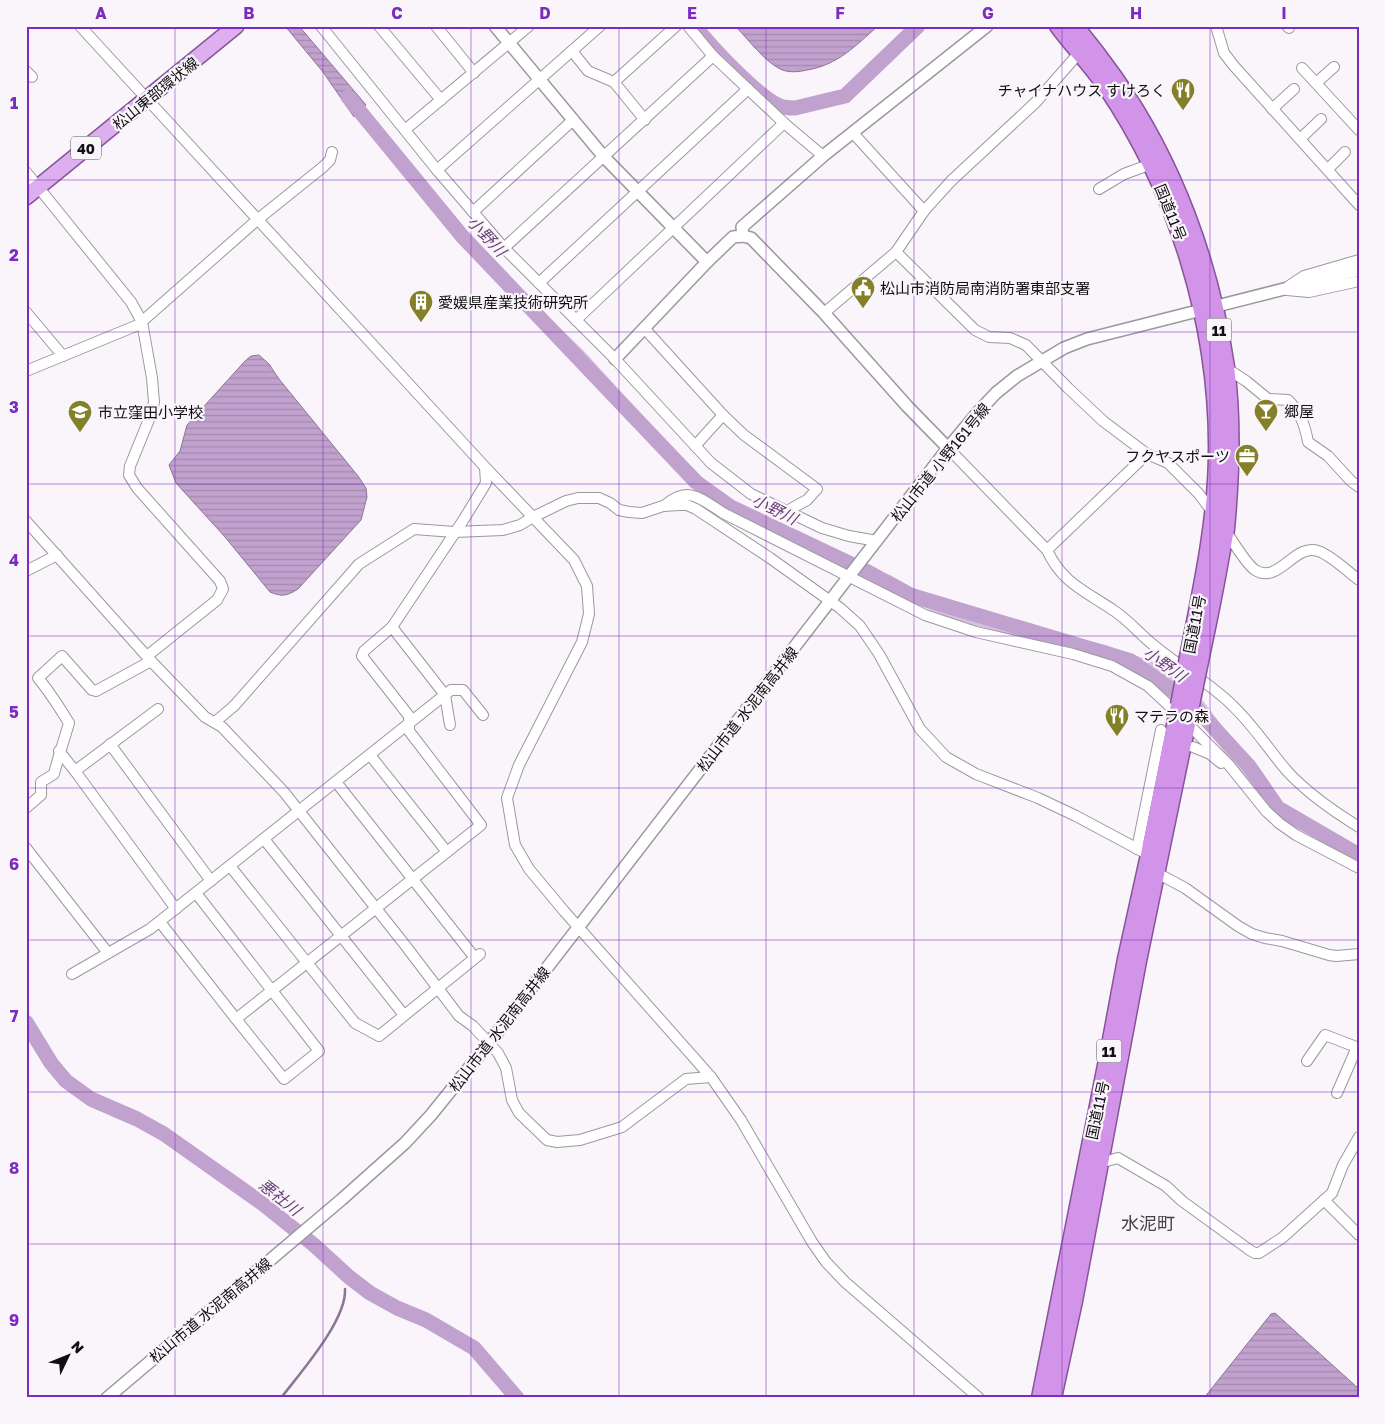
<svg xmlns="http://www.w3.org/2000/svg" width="1385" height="1424" viewBox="0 0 1385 1424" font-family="'Golos Text','Noto Sans JP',sans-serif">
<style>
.green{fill:#d8bfe1}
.water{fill:url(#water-rules);stroke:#8c7595}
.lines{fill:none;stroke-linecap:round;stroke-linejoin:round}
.stream{stroke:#8c7595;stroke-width:2.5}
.river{stroke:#c1a1cd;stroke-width:15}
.minor-casing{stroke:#9c989e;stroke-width:12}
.tertiary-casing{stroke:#9c989e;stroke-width:14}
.primary-casing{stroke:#87549a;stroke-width:18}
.trunk-casing{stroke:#87549a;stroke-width:19}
.minor{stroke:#fff;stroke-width:10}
.tertiary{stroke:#fff;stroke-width:11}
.primary{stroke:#ddafee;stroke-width:15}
.trunk{stroke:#d294e8;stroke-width:16}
.trunk-bridge-casing{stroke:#87549a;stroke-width:19;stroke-linecap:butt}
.trunk-bridge{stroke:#d294e8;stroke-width:16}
.grid{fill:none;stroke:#7b2cbf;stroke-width:1;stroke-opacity:0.55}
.labels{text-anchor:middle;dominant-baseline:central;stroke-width:4.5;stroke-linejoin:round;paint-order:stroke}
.shield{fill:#faf5fb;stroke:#565457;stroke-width:1}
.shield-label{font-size:14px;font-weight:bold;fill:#100f11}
.poi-label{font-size:15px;fill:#100f11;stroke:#faf5fb;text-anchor:start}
.street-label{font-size:15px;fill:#100f11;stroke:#faf5fb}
.water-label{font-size:16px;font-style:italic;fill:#683f77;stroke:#faf5fb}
.quarter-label{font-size:18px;fill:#454146;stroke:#faf5fb}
.neatline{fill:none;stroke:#7b2cbf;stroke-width:2}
.grid-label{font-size:16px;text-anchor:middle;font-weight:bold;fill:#7b2cbf}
</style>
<defs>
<pattern id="water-rules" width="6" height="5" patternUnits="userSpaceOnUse" patternTransform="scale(1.25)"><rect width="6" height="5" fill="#c1a1cd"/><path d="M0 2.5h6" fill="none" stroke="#a589af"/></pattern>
</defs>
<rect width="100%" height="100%" fill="#faf5fb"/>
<polygon class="green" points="364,107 464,229 535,304 583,350 663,438 708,483 727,497 762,516 879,572 890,575 926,595 948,604 995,619 1005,619 1006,621 1106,645 1151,661 1162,667 1204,702 1274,794 1289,811 1309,823 1359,847 1359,863 1287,823 1262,797 1201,724 1167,690 1149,680 1103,656 991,630 947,617 881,589 874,582 711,502 698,492 584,368 488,272 438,215 356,115"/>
<g class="water">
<polygon points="285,26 299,26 366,105 354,117 323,72"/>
<path d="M735 26H878C855 46 838 65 807 70 799 72 788 73 780 69 763 60 749 40 735 26Z"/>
<path d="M259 355 269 364 279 379 358 476 366 488 367 497 361 520 298 589C287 596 282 597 270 592L225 537 176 483 169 465 180 451 187 425 245 361 251 356Z"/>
<polygon points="1275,1313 1359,1389 1359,1398 1204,1398 1271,1314"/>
</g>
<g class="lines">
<path class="stream" d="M281 1398C300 1373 347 1320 345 1289"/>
<g class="river">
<path d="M695 26C710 46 758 97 780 106 785 108 789 108 795 108L845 96 918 26"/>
<polyline points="348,97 462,236 696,482 731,507 868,572 910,595 1131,661 1193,705 1249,766 1278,808 1359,855"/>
<polyline points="26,1022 51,1063 66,1081 91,1099 137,1119 164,1134 263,1204 314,1245 349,1277 370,1293 397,1308 426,1320 474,1348 517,1398"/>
</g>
<defs>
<g id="minor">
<polyline points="80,26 485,467 574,560 587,586 589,614 582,642 519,765 507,798 515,845 529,869 564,911 711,1077 741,1120 812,1242 826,1262 845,1282 979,1398"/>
<polyline points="321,26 437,170 504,248 615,359 711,463 751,494 797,516 822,528 849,536 877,541"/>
<polyline points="379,26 441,100"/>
<polyline points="436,26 474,73"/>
<polyline points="688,26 713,56 784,123 823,156"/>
<polyline points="1216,26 1224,53 1234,66 1359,205"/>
<polyline points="1287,26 1289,28"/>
<polyline points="572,51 588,71 614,82 645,120"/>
<polyline points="1302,68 1359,130"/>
<polyline points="26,71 32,77"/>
<polyline points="614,82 676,26"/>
<polyline points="1316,83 1334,67"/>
<polyline points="1272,109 1294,89"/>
<polyline points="406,129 529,26"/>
<polyline points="853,133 924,211"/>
<polyline points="1300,139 1321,119"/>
<polyline points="1328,169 1345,152"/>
<polyline points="437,170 600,26"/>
<polyline points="26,172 131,302 142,322 152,378 154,402 150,417 130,466 129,475 137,488 220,581 223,589 217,600 147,656"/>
<polyline points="1099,189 1124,174 1154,163"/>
<polyline points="473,212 573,120"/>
<polyline points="504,248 713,56"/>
<polyline points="896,252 975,330 989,337 1010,338 1026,345 1068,388 1103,421 1147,454 1168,463 1199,494 1214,514"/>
<polyline points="539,283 748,89"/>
<polyline points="1289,286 1304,276 1359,260"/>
<polyline points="1287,290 1309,292 1359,281"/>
<polyline points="26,312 63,356"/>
<polyline points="824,313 896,252 924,211 951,181 1036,102 1079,53"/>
<polyline points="576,320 784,123"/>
<polyline points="644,328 723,415 744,435 817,489 807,500 787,511"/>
<path d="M1223 368H1226L1246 381 1268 399 1288 400C1300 412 1305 425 1308 442L1328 456 1351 481 1359 487"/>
<polyline points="26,371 138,325 257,220 323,167 330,160 332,152"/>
<polyline points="695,446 723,415"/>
<path d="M948 448 1047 550C1062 583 1085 591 1113 610 1129 620 1141 636 1156 647 1181 668 1211 683 1234 707 1254 726 1269 750 1287 771 1308 794 1333 811 1359 827"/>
<path d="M664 506C688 485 700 498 723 513L925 615 976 632 1073 654 1112 666 1148 686 1176 712 1229 765 1266 811 1279 823 1296 835 1359 868"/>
<polyline points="26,521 151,661 205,717 222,727 284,792 405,945 459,1016 473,1026 498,1053 506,1068 512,1100 519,1113 547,1140 557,1142 580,1140 622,1127 686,1079 711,1077"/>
<path d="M1225 530C1232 540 1246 564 1255 570 1279 585 1294 543 1318 551 1331 555 1348 572 1359 580"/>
<polyline points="1047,550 1147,454"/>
<polyline points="26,571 57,555"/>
<polyline points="392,627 445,695 450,725"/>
<polyline points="158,709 75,771 176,909"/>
<polyline points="215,722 234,706 359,564 414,529 454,532 503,530 520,525 533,517 566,501 578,498 599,498 610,503 619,510 629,512 642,513 663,506 679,505 687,505 696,509 770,558 840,608 860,626 879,654 920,729 946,757 976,774 1038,798 1076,816 1149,855 1157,873 1185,888 1238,926 1252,934 1265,938 1282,941 1329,955 1336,956 1359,954"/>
<polyline points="110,744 211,881"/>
<polyline points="1193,747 1210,754 1221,763"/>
<polyline points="59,751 75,771"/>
<polyline points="370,755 447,852"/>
<polyline points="336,782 475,958"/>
<path d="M26 808 41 795V782L54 774C58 757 64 741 69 723 59 707 50 692 38 678L62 656 92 690 96 691 151 661"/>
<polyline points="264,839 404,1015"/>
<polyline points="26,848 108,953"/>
<polyline points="1137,849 1161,730"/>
<polyline points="230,866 355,1023 379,1036 480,954"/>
<polyline points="196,893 319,1051 284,1079 236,1019"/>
<polyline points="160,922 236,1019 481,825 409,731 409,716 362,656 364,651 392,627 464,519 486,483 485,467"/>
<polyline points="72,974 150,929 451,690 463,690 483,715"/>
<polyline points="1307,1061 1325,1035 1359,1048"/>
<polyline points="1337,1093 1357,1047"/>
<polyline points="1096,1164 1118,1158 1166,1186 1182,1201 1251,1251 1255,1253 1259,1253 1282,1238 1332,1193 1343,1165 1359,1137"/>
<polyline points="1324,1200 1359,1235"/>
</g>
<g id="tertiary">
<polyline points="495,26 604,157 707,262"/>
<polyline points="743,236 742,227 823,156 987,26"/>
<polyline points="615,359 707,262 733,237 743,236 751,238 824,313 907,406 948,448"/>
<polyline points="107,1398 341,1200 405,1143 431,1115 489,1043 948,448 978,412 996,393 1017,376 1064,348 1087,339 1359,270"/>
</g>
<polyline id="primary" points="26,197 236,26"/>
<g id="trunk">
<path d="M1058 26C1073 46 1091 65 1105 85 1178 192 1219 326 1217 456 1216 524 1201 591 1188 657"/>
<path d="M1075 26C1089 43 1102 60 1114 77 1174 162 1211 264 1226 367 1233 420 1231 476 1226 529 1224 541 1221 554 1219 566 1213 600 1206 633 1199 666"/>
<polyline points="1040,1398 1110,1045 1126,959 1149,855 1179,705"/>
<polyline points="1053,1398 1074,1301 1138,961 1189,715"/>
</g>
</defs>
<use href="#minor" class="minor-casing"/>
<use href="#tertiary" class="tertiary-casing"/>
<use href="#primary" class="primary-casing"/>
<use href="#trunk" class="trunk-casing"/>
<use href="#minor" class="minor"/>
<use href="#tertiary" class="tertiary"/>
<use href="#primary" class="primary"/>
<use href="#trunk" class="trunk"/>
<defs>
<g id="trunk-bridge">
<polyline points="1179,705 1188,657"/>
<polyline points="1189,715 1199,666"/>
</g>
</defs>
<use href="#trunk-bridge" class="trunk-bridge-casing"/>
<use href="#trunk-bridge" class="trunk-bridge"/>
</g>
<path class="grid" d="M175 26V1398M323 26V1398M471 26V1398M619 26V1398M766 26V1398M914 26V1398M1062 26V1398M1210 26V1398M26 180H1359M26 332H1359M26 484H1359M26 636H1359M26 788H1359M26 940H1359M26 1092H1359M26 1244H1359"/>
<defs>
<symbol id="restaurant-pin" viewBox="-11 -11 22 30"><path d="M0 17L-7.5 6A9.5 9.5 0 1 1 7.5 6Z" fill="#848027" stroke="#faf5fb"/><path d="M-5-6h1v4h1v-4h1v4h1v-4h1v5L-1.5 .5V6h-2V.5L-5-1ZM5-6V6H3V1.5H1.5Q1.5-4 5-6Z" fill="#fff"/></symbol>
<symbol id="civic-pin" viewBox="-11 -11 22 30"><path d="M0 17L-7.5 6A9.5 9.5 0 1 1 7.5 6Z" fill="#848027" stroke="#faf5fb"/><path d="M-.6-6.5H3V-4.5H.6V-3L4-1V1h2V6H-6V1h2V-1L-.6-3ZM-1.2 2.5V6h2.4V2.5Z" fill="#fff"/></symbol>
<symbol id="building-pin" viewBox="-11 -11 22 30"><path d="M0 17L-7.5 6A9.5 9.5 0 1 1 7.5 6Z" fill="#848027" stroke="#faf5fb"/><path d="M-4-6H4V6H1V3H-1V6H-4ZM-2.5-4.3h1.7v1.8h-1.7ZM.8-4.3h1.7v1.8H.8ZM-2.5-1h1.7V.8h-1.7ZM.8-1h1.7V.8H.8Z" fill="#fff"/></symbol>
<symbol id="bar-pin" viewBox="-11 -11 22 30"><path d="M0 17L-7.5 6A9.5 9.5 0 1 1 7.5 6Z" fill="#848027" stroke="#faf5fb"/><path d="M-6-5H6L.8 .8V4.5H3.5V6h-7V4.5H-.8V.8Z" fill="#fff"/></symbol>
<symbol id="school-pin" viewBox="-11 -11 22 30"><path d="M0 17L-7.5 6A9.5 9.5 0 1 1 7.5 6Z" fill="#848027" stroke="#faf5fb"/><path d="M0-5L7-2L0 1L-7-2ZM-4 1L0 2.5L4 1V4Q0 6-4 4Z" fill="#fff"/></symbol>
<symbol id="office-pin" viewBox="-11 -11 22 30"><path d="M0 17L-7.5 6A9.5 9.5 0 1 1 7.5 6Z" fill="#848027" stroke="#faf5fb"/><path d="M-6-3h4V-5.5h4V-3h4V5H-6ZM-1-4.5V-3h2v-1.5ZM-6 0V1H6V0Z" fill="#fff"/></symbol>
</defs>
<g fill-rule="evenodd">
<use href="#restaurant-pin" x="1169" y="76" width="28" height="38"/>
<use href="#civic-pin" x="849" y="274" width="28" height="38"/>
<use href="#building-pin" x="407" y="288" width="28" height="38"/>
<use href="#bar-pin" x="1252" y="397" width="28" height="38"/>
<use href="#school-pin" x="66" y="398" width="28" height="38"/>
<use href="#office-pin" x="1233" y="442" width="28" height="38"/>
<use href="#restaurant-pin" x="1103" y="702" width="28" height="38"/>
</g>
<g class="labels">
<g class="shield">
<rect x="71" y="136.5" width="30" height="23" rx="4"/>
<rect x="1206.5" y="318.5" width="25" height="23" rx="4"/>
<rect x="1096.5" y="1039.5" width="25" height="23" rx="4"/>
</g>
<g class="shield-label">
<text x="86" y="148">40</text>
<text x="1219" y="330">11</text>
<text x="1109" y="1051">11</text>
</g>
<g class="poi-label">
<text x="1166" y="90" text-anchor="end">チャイナハウス すけろく</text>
<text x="880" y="288">松山市消防局南消防署東部支署</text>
<text x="438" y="302">愛媛県産業技術研究所</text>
<text x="1284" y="411">郷屋</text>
<text x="98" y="412">市立窪田小学校</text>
<text x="1230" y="456" text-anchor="end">フクヤスポーツ</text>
<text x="1134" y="716">マテラの森</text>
</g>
<g class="street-label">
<text transform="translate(155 93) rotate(-39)">松山東部環状線</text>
<text transform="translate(1171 212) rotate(68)">国道11号</text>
<text transform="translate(940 462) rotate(-51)">松山市道 小野161号線</text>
<text transform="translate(1194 624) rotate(-79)">国道11号</text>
<text transform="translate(747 709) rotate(-52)">松山市道 水泥南高井線</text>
<text transform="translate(499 1029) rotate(-52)">松山市道 水泥南高井線</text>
<text transform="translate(1097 1110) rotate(-78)">国道11号</text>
<text transform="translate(210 1310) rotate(-40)">松山市道 水泥南高井線</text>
</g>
<g class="water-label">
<text transform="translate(487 236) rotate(47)">小野川</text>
<text transform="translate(775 509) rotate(26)">小野川</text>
<text transform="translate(1165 664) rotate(35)">小野川</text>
<text transform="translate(280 1197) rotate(38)">悪社川</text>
</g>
<g class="quarter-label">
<text x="1148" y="1223">水泥町</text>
</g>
</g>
<rect width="1385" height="1424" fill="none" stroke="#faf5fb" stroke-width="55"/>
<g transform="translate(68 1356) rotate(47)" stroke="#faf5fb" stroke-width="4" paint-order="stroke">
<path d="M0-4L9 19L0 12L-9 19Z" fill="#100f11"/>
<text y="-8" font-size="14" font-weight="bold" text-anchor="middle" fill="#100f11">N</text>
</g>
<rect x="28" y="28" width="1330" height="1368" class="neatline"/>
<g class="grid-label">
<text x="101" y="19">A</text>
<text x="249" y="19">B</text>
<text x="397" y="19">C</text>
<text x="545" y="19">D</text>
<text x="692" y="19">E</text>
<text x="840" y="19">F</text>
<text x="988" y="19">G</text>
<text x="1136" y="19">H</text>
<text x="1284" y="19">I</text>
<text x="14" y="109">1</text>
<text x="14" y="261">2</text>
<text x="14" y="413">3</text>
<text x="14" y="566">4</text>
<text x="14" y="718">5</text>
<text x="14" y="870">6</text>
<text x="14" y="1022">7</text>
<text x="14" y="1174">8</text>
<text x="14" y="1326">9</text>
</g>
</svg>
